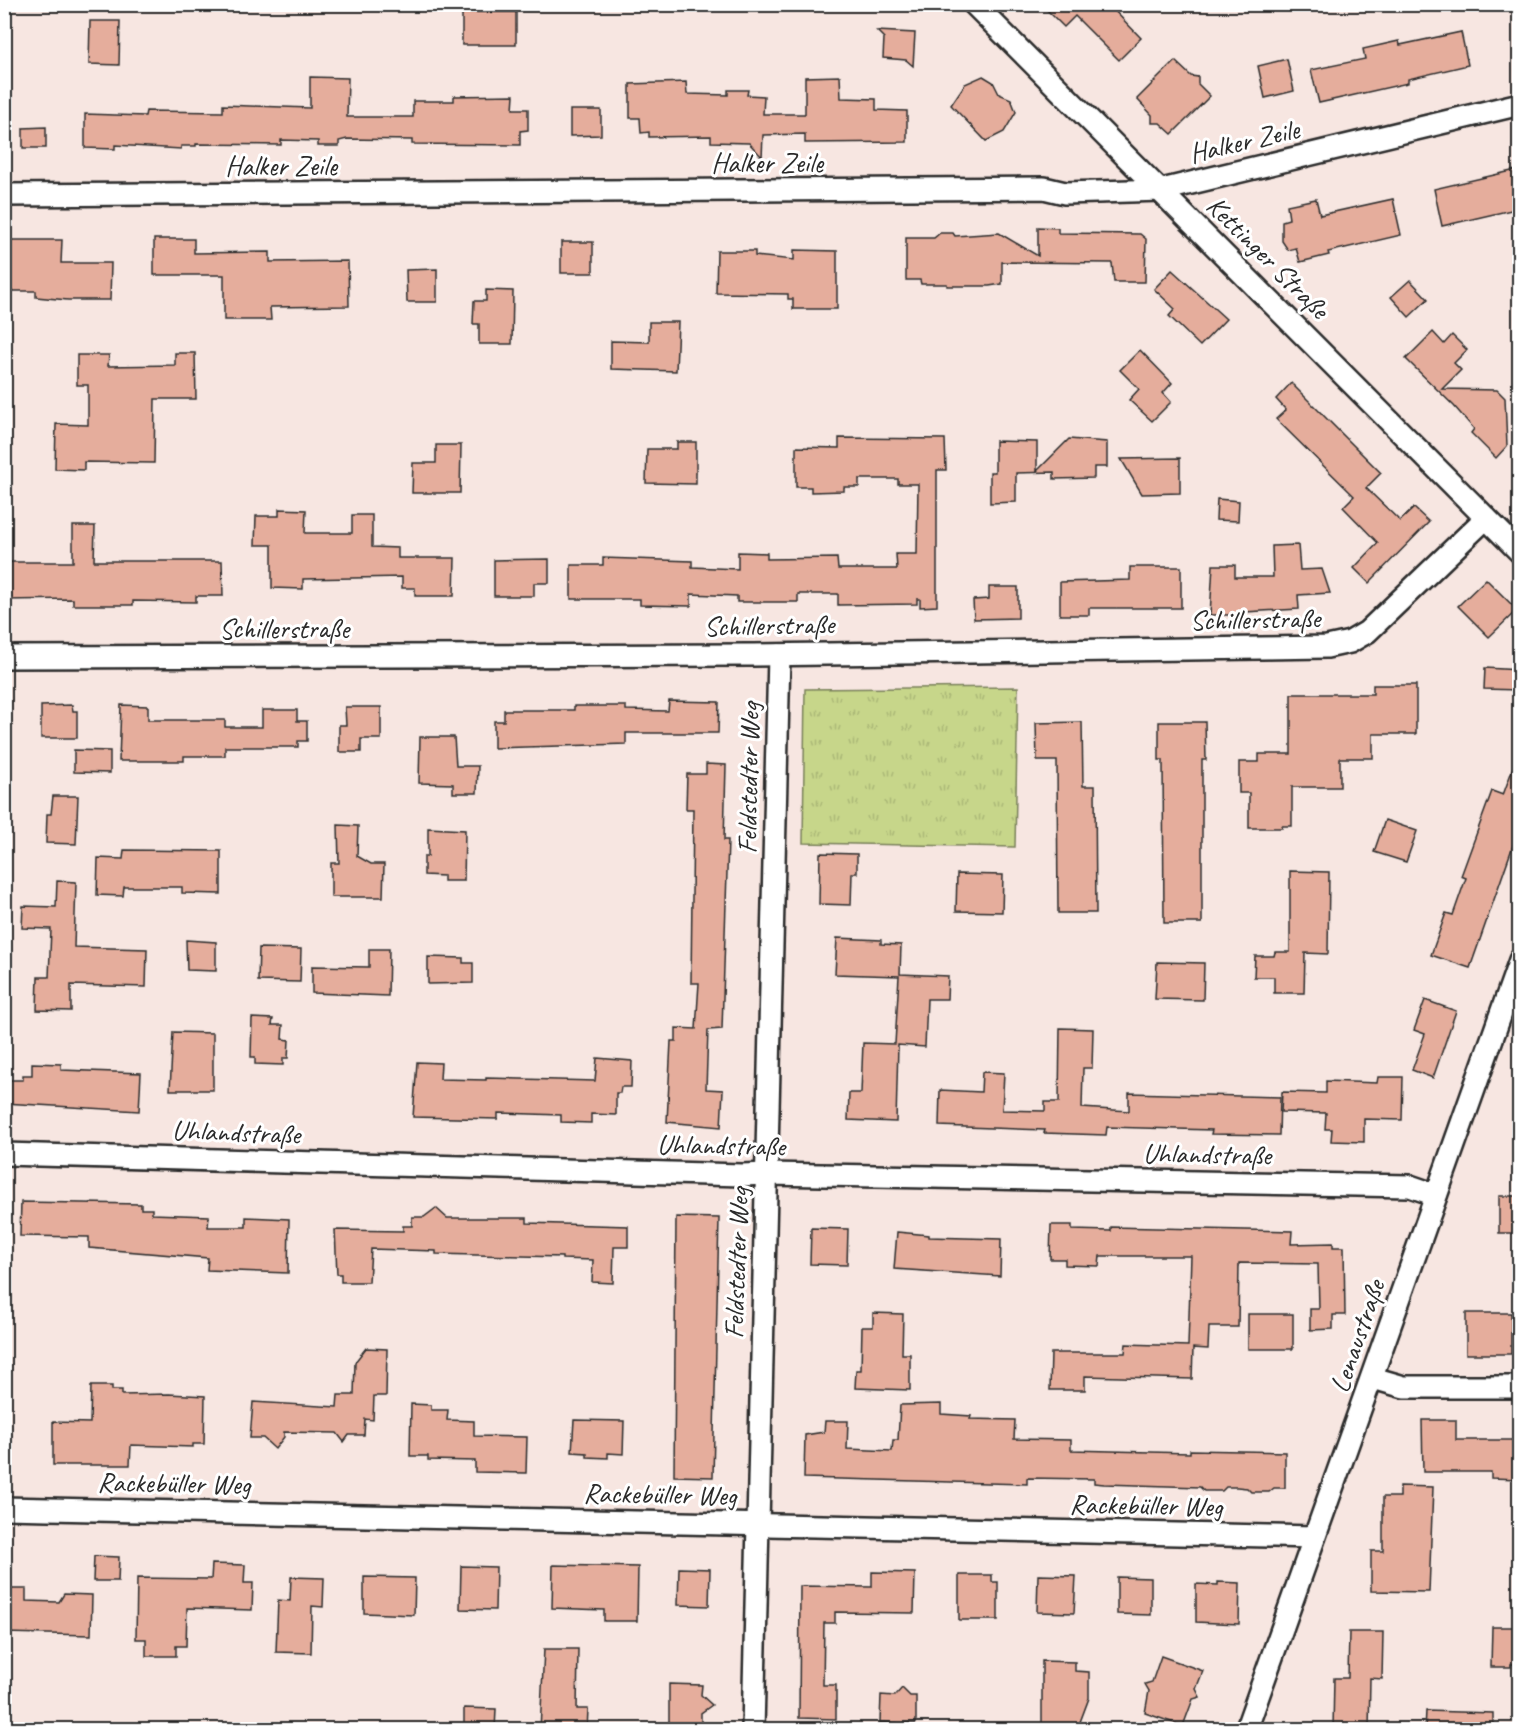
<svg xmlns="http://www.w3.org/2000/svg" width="1524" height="1734" viewBox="0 0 1524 1734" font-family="Caveat,sans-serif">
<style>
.grass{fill:url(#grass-tufts);stroke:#79805a;stroke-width:1.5}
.building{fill:#e5ad9c;stroke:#2b2b2b;stroke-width:1.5}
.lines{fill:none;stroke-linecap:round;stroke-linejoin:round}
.minor-casing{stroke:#2b2b2b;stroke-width:26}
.minor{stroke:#fff;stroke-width:21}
.labels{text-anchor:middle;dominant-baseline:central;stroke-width:6;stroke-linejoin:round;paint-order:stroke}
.street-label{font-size:28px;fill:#2b2b2b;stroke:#fff}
</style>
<defs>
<pattern id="grass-tufts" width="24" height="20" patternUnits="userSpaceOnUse" patternTransform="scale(1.5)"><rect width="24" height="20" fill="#c7d68a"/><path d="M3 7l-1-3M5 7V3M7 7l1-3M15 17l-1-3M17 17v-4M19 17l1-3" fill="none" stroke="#abb877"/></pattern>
</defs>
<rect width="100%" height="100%" fill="#f7e6e1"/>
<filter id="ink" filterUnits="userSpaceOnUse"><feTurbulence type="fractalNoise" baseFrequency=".0167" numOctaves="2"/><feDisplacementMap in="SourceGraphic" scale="12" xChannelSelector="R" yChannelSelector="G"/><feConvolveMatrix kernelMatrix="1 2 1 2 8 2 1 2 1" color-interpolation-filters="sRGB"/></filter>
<g filter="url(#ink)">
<polygon class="grass" points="1018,687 1015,847 803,843 805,689"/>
<g class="building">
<polygon points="1041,4 1108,4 1141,38 1119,60 1075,16 1064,27"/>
<rect x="462" y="12" width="54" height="33"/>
<polygon points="90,21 120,21 119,65 89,64"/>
<polygon points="877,31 915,33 913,66 906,60 883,58 884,38"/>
<polygon points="1461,32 1468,65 1408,79 1408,83 1319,103 1311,70 1365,59 1363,49 1399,41 1400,45"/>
<polygon points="1287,59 1294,91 1265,98 1258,66"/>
<polygon points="1175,61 1191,76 1198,77 1198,84 1210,96 1172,134 1160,123 1152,123 1152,115 1137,99"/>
<polygon points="840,76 841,98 876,99 876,110 907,111 907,142 805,143 805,134 763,135 762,157 749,143 711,142 711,136 649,137 649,132 641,133 640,118 630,118 630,84 686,82 687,94 728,95 728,90 748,90 747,95 764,96 763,114 805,114 805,77"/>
<polygon points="983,76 993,82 999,94 1011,99 1016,112 1004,132 986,141 951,105 965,84"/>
<polygon points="310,77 348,78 347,117 413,117 413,101 454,101 454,96 514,95 513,109 528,109 528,130 520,131 520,145 412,144 412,140 347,139 339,141 339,146 318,146 318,141 281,140 281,145 196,144 196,146 181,146 181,149 115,145 115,149 85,148 85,114 145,116 146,111 223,112 223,105 310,108"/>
<polygon points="570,110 601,110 601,135 570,136"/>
<polygon points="46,127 46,148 23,148 23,128"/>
<polygon points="1516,170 1520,208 1442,226 1434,189"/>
<polygon points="1316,199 1320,215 1393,199 1401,235 1328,252 1329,255 1300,262 1296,248 1288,250 1282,241 1282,221 1289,219 1287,205"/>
<polygon points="1038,227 1058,228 1058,233 1140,234 1146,239 1145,282 1114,282 1112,263 1002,262 1002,284 989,286 947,286 947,284 921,284 920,280 906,280 906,238 934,238 940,233 953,233 955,236 999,233 1038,256"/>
<polygon points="154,239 194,239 194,253 270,252 270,262 348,261 349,306 270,307 271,320 224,320 224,275 154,275"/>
<polygon points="4,240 62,240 61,263 111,263 110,300 68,300 36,297 36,291 4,291"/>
<rect x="561" y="242" width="32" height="31"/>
<polygon points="794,250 837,251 837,309 793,309 793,299 788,299 788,294 716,293 717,251 755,251 755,256 794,260"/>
<polygon points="437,269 437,302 407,302 406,270"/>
<polygon points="1172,270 1226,319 1200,346 1169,316 1175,309 1154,289"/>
<polygon points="1410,280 1428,299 1409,317 1391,297"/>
<polygon points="486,290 513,291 512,344 479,344 479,324 473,324 474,301 486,301"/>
<polygon points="649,322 678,322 676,371 611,369 611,341 649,342"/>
<polygon points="1433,332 1444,344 1452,335 1467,350 1454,363 1461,370 1442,389 1497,390 1505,398 1507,446 1496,458 1471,433 1474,429 1454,406 1406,359"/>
<polygon points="1140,350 1172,383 1163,393 1171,402 1152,421 1129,400 1139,389 1120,370"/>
<polygon points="175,353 195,353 196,399 155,399 154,463 84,462 84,470 55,469 56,424 88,425 88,385 77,385 77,355 109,355 108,366 175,365"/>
<polygon points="1291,383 1381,473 1366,488 1400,521 1414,508 1429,522 1369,583 1354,568 1378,543 1343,507 1354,496 1276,419 1286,410 1276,399"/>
<polygon points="839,438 945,439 946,470 937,470 937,606 920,607 920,599 917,599 917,604 838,605 838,594 798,594 798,602 737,602 737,596 691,594 691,606 640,605 640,599 571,599 571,565 603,565 603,558 692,561 692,567 738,569 738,552 767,553 767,559 837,558 838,569 897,569 896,554 917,554 918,484 898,484 898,479 859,479 859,487 844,487 844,491 811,492 811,487 796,487 796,447 839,448"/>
<polygon points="1069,439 1107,442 1107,467 1094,467 1094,478 1054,479 1054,472 1016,473 1016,502 990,503 990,472 995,472 995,441 1037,442 1037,471"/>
<polygon points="677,442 696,442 696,484 646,483 647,449 677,449"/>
<polygon points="436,445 461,445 460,493 412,493 413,463 436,463"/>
<polygon points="1180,458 1180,493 1142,494 1121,459"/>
<polygon points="1217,499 1239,501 1238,521 1216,520"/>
<polygon points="279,509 306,510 305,533 352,533 352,515 372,515 372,547 398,548 398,558 455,558 454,596 415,596 415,588 402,588 402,577 303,579 303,589 272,588 272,545 255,545 256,516 279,516"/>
<polygon points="73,526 95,526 94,561 222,561 223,596 196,596 196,602 133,601 133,605 73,605 73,599 4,600 4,564 12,562 73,562"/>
<polygon points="1298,545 1300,570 1322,569 1330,593 1298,595 1299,609 1245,612 1245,615 1210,615 1213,565 1235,565 1235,577 1273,577 1272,546"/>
<polygon points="549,559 549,583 534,583 534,596 494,596 494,560"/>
<polygon points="1130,567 1181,567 1181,608 1089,608 1089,615 1060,615 1060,582 1130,580"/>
<polygon points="1486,579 1517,610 1489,637 1458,606"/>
<polygon points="989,587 1018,587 1018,618 974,619 973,600 989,599"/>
<polygon points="1485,668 1520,670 1519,690 1484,689"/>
<polygon points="1373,685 1416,685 1416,734 1373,734 1373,758 1340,758 1340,787 1292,787 1292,826 1282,826 1282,828 1249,828 1249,793 1239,793 1239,762 1259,762 1259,754 1291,754 1291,694 1373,694"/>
<polygon points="669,701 719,702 718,733 626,733 626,744 494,748 494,721 504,721 504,710 574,710 574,706 626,706 626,710 668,711"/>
<polygon points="72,705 73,711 77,711 77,738 41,738 41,706"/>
<polygon points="121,705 148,706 148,720 225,720 225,727 262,727 262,710 297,710 297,721 307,721 307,741 298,741 298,747 225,747 225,756 184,756 184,761 119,761"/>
<polygon points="345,707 381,707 381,739 361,739 361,752 339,752 339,725 346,725"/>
<polygon points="1082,722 1083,786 1095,786 1096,913 1058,913 1057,761 1037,761 1036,723"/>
<polygon points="1159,722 1205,722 1206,760 1202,760 1202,923 1164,923 1163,760 1159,760"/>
<polygon points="420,737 454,737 456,766 478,766 477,793 453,793 453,784 419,783"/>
<polygon points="74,750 110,751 110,773 74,772"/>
<polygon points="1517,757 1520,757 1520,838 1516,837 1470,968 1431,955 1446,913 1453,915 1466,878 1461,876 1492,791 1503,795"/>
<polygon points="706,764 726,765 724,840 728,840 722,1029 708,1030 706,1089 723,1090 721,1127 667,1122 671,1041 676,1041 676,1028 696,1029 699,983 691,983 693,809 686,809 687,774 706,774"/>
<polygon points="53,796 78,796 76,844 46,843 47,814 51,814"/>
<polygon points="1385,820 1417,831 1406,862 1374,852"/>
<polygon points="338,825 358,826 357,856 371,864 384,864 383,897 331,897 331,863 339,863"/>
<polygon points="428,828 465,830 464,881 444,881 444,876 424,875 424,856 428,856"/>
<polygon points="124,850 221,851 221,894 182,893 182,887 124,887 123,896 97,895 98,858 123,859"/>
<polygon points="820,853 857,854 857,873 852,873 851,905 819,904"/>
<polygon points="1290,871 1329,872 1328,954 1305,953 1304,993 1274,993 1274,977 1254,977 1255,956 1274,956 1275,952 1290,952"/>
<polygon points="957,874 1003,875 1002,912 956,911"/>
<polygon points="57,881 76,882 74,947 147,949 146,987 71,985 71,1011 37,1010 38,977 49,977 51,929 22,928 23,906 56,907"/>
<polygon points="837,938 881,940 881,944 901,945 900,974 948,976 947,999 927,999 925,1047 898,1045 896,1122 848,1120 849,1093 861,1093 863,1043 895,1044 899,976 835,974"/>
<polygon points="186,940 216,942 216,971 187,970"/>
<polygon points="259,948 301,949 300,982 258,981"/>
<polygon points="369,949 389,949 388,996 312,993 312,966 369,967"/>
<polygon points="428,957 463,958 463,963 473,963 473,983 428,984"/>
<polygon points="1157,962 1204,963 1203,1000 1155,999"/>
<polygon points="1425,1000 1456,1011 1433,1078 1412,1070 1425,1034 1414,1030"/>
<polygon points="252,1018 273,1019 272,1025 283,1025 282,1039 289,1040 288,1058 283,1058 283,1065 255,1064 255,1057 251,1057"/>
<polygon points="1060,1028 1093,1029 1092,1068 1083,1068 1082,1108 1129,1111 1129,1093 1280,1097 1279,1135 1211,1134 1212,1130 1107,1127 1106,1135 1044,1133 1045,1130 939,1126 940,1090 981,1092 982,1072 1004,1073 1002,1110 1045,1111 1045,1102 1059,1102"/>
<polygon points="173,1032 213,1033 213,1090 170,1090"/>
<polygon points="597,1058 632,1061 631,1087 621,1087 620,1093 616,1093 616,1115 591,1114 591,1123 561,1122 561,1115 498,1113 498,1119 413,1117 417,1062 441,1063 440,1079 486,1080 486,1078 595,1081"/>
<polygon points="32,1063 61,1064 61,1070 141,1073 139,1111 4,1103 4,1080 23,1080 23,1075 32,1075"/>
<polygon points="1378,1077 1403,1077 1402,1120 1364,1119 1364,1142 1331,1141 1332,1129 1325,1129 1326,1113 1281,1112 1282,1092 1326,1093 1326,1081 1377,1083"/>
<rect x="1499" y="1196" width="21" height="37"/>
<polygon points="21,1202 141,1204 141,1209 152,1209 152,1214 209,1216 208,1227 246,1227 246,1217 289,1219 288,1273 207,1270 208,1258 89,1248 89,1237 20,1236"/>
<polygon points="436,1208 447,1218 527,1218 527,1223 628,1226 628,1247 614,1247 613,1283 592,1282 593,1260 562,1259 562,1257 436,1254 436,1251 371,1249 369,1282 341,1282 341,1274 337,1274 335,1230 403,1231 403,1226 412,1226 412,1217 424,1217"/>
<polygon points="676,1217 719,1218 713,1477 674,1476"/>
<polygon points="1051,1225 1072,1225 1072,1230 1111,1231 1111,1227 1292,1231 1291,1244 1333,1243 1333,1247 1344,1247 1345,1315 1333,1315 1333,1329 1310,1330 1310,1309 1319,1309 1318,1264 1239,1263 1238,1327 1209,1327 1208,1349 1193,1348 1192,1379 1085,1376 1085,1390 1050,1390 1051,1353 1125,1353 1126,1344 1188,1346 1191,1256 1100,1256 1099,1266 1065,1265 1065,1259 1050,1259"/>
<polygon points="811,1228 848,1229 847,1265 810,1264"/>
<polygon points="897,1232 929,1235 929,1237 1001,1239 1000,1276 894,1269"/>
<polygon points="873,1313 903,1314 902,1354 910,1354 910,1390 855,1388 856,1370 861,1370 862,1327 873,1327"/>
<rect x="1466" y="1313" width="45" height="41"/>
<rect x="1248" y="1314" width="45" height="35"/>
<polygon points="366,1348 387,1349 386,1396 374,1396 373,1420 365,1419 364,1435 349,1435 344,1442 337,1433 284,1432 284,1437 275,1449 263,1438 250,1438 253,1402 337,1407 338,1395 354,1395 355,1362"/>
<polygon points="91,1386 112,1386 112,1390 122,1390 122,1395 169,1394 205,1396 204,1444 193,1444 193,1447 131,1445 130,1465 53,1465 53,1422 90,1423"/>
<polygon points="411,1404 431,1405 431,1410 448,1410 447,1420 474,1421 474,1436 527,1437 526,1473 475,1472 475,1461 428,1460 428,1456 410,1456"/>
<polygon points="941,1404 941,1414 971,1416 970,1419 1015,1420 1014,1439 1071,1440 1071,1450 1190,1453 1190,1450 1285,1452 1285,1488 1274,1488 1269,1492 1251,1492 1247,1488 1237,1487 1226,1487 1222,1491 1204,1491 1200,1487 1104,1484 1094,1483 1094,1479 1027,1478 1027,1484 804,1478 805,1435 824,1432 825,1421 848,1421 847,1449 892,1451 893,1440 898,1440 900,1405"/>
<polygon points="574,1420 624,1421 623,1454 608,1453 608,1458 587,1457 587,1453 572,1452"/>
<polygon points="1422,1420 1456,1420 1456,1440 1520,1440 1520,1479 1491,1478 1491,1472 1423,1472"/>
<polygon points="1400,1486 1433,1487 1429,1592 1371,1591 1371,1551 1383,1551 1383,1497 1400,1497"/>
<polygon points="94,1556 119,1557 118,1581 93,1581"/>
<polygon points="212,1564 245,1565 244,1583 253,1583 252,1610 187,1608 186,1646 176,1646 176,1656 146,1656 146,1639 136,1639 137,1578 211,1579"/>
<polygon points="553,1565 638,1567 637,1621 604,1621 604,1610 552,1608"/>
<polygon points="461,1566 496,1567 495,1610 460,1609"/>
<polygon points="679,1568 710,1569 709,1606 678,1605"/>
<polygon points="872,1572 915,1573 914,1613 835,1612 835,1623 824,1623 823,1685 836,1685 836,1719 799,1718 800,1586 872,1587"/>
<polygon points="959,1575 992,1575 992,1582 998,1582 998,1620 959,1620"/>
<polygon points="1038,1575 1076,1576 1074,1613 1037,1612"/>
<polygon points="291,1577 324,1578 323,1607 312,1606 311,1653 276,1652 278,1600 290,1601"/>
<polygon points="364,1577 415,1578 414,1615 364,1613"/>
<polygon points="1117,1577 1151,1578 1151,1615 1117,1614"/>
<polygon points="1218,1582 1240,1583 1239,1624 1196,1622 1196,1584 1218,1585"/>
<polygon points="4,1589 26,1589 26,1601 59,1602 64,1594 92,1595 91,1635 4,1633"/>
<polygon points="1492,1627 1520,1627 1520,1664 1511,1664 1511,1667 1491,1667"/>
<polygon points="1349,1632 1383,1632 1382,1679 1370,1678 1369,1730 1333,1730 1334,1678 1348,1678"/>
<polygon points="544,1649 578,1649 577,1709 588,1709 587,1730 540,1730"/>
<polygon points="1161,1656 1203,1671 1196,1689 1200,1697 1193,1699 1183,1726 1145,1713 1149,1691 1145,1684 1152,1682"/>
<polygon points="1042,1661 1075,1662 1075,1671 1089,1672 1089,1698 1077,1730 1042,1730"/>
<polygon points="669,1684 702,1685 701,1695 712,1705 701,1713 701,1725 669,1724"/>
<polygon points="902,1688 910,1696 916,1696 916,1723 906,1723 901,1728 897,1723 880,1722 881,1695 895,1696"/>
<polygon points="464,1708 496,1709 495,1730 464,1730"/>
<polygon points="1426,1711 1493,1713 1493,1730 1425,1730"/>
</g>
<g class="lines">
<defs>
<g id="minor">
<polyline points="974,4 1520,552"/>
<polyline points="4,195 1044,188 1065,193 1162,190 1520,104"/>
<polyline points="4,657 754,655 1327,647 1350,642 1367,632 1486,518"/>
<polyline points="4,1154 742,1175 767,1174 1410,1186 1436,1195"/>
<polyline points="1373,1378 1404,1387 1520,1387"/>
<polyline points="4,1508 1314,1537"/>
<polyline points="753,1730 779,655"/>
<polyline points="1246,1730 1520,960"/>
</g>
</defs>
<use href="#minor" class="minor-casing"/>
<use href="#minor" class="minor"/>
</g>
</g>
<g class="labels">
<g class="street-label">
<text transform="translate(1244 141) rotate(-13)">Halker Zeile</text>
<text x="767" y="162">Halker Zeile</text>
<text x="281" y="165">Halker Zeile</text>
<text transform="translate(1268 257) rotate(45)">Kettinger Straße</text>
<text transform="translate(1255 619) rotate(-1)">Schillerstraße</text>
<text transform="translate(769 625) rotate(-1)">Schillerstraße</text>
<text x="284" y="628">Schillerstraße</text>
<text transform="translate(748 778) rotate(-89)">Feldstedter Weg</text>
<text transform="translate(236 1132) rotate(2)">Uhlandstraße</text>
<text transform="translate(721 1145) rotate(1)">Uhlandstraße</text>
<text transform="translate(1207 1154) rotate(1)">Uhlandstraße</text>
<text transform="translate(736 1263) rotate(-88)">Feldstedter Weg</text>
<text transform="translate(1357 1336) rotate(-71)">Lenaustraße</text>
<text transform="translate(174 1483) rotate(1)">Rackebüller Weg</text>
<text transform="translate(660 1494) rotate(1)">Rackebüller Weg</text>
<text transform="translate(1146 1505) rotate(1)">Rackebüller Weg</text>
</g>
</g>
<rect width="1524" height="1734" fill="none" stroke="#fff" stroke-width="24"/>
<rect x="12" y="12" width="1500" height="1710" fill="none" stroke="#2b2b2b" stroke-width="2" filter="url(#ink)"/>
</svg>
